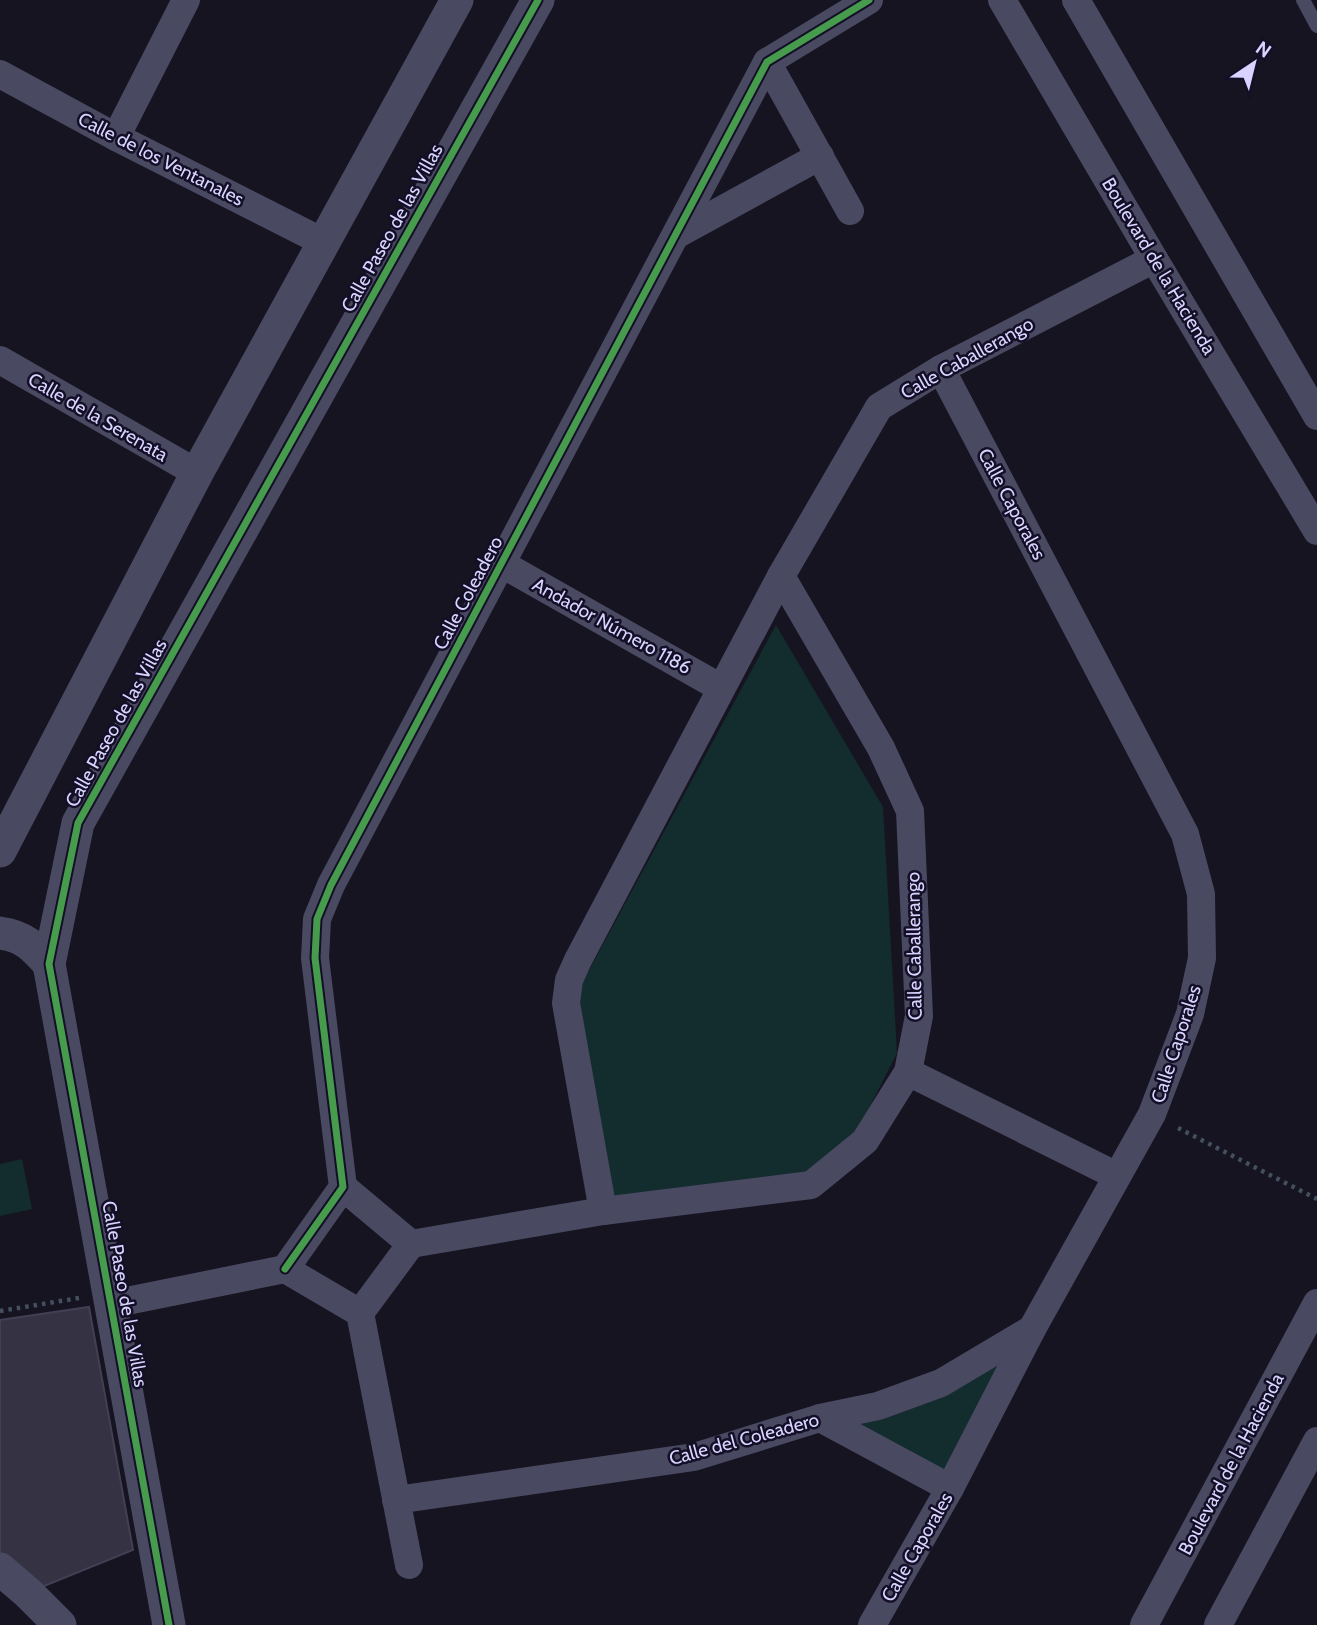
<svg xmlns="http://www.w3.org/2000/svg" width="1317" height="1625" viewBox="0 0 1317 1625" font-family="Cabin,sans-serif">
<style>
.green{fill:#132c2d}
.building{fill:#343243;stroke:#433f54;stroke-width:2}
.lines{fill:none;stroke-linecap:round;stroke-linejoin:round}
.path{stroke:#44505f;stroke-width:4.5;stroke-dasharray:3.5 5;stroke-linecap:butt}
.service{stroke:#4a4962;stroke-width:14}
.minor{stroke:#4a4962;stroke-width:28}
.tertiary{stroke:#4a4962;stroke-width:33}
.cycleway-casing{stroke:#130f26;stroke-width:11}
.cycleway{stroke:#469c4c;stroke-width:7}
.labels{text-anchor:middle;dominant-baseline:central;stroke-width:5;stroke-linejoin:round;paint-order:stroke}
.street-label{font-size:19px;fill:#d9d4ff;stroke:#130f26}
</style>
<rect width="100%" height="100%" fill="#161421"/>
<g class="green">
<polygon points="776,625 883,807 897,1053 856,1134 806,1176 616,1202 607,1195 576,994"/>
<polygon points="22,1159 32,1209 0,1216 0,1164"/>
<polygon points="1004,1355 947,1478 840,1422"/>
</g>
<polygon class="building" points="89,1307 133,1550 39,1588 0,1553 0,1320"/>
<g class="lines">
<g class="path">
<polyline points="1178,1128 1317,1199"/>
<polyline points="0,1311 79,1298"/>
</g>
<polyline class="service" points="1303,0 1317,26"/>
<g class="minor">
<polyline points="1002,0 1154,259 1317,531"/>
<polyline points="1076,0 1317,416"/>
<polyline points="767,62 850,211"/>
<polyline points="0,74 116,137 323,242"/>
<polyline points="116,137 186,0"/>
<polyline points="676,235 820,156"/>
<polyline points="0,360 197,473"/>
<polyline points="502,564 721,688"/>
<polyline points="908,1072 1117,1176"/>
<polyline points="343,1187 411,1244"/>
<polyline points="603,1211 566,1003 569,980 578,960 781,576 879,407 941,369 1154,259"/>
<polyline points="411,1244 603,1211 811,1185 865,1141 908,1072 919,1016 910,811 881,748 781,576"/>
<polyline points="285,1269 343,1187 315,958 317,919 331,885 767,62 869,0"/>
<polyline points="285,1269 360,1313 409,1565"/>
<polyline points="112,1304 285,1269"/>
<polyline points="360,1313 411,1244"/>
<polyline points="820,1418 950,1488"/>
<polyline points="396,1500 694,1457 820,1418 878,1406 941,1383 1032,1329"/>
<polyline points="872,1625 950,1488 1032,1329 1152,1114 1190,1014 1202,958 1201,894 1185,834 941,369"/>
<polyline points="1144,1625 1317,1303"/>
<polyline points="1218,1625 1317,1441"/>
</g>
<g class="tertiary">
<polyline points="0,851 197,473 457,0"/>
<path d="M0 933C24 936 34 947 49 964"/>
<polyline points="0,1569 28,1593 60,1625"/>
<polyline points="169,1625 49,964 78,823 538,0"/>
</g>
<defs>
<g id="cycleway">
<polyline points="285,1269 343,1187 315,958 317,919 331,885 767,62 869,0"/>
<polyline points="169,1625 49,964 78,823 538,0"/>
</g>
</defs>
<use href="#cycleway" class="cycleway-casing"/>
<use href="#cycleway" class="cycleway"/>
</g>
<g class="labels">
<g class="street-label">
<text transform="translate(161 159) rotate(27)">Calle de los Ventanales</text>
<text transform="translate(392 228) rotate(-61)">Calle Paseo de las Villas</text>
<text transform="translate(1159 266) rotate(59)">Boulevard de la Hacienda</text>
<text transform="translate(967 358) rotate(-29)">Calle Caballerango</text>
<text transform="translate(98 417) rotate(30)">Calle de la Serenata</text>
<text transform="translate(1012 504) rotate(62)">Calle Caporales</text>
<text transform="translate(468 593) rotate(-62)">Calle Coleadero</text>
<text transform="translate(612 626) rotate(29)">Andador Número 1186</text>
<text transform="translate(116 723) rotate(-61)">Calle Paseo de las Villas</text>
<text transform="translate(914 946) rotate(-91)">Calle Caballerango</text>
<text transform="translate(1176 1044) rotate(-72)">Calle Caporales</text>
<text transform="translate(125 1294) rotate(80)">Calle Paseo de las Villas</text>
<text transform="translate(744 1439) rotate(-15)">Calle del Coleadero</text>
<text transform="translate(1231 1464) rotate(-62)">Boulevard de la Hacienda</text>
<text transform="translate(917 1547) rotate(-60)">Calle Caporales</text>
</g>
</g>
<g transform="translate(1254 63) rotate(35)" stroke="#130f26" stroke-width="5" paint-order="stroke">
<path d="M0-5L12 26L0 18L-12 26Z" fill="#d9d4ff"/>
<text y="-10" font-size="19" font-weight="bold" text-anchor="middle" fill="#d9d4ff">N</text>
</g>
</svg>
